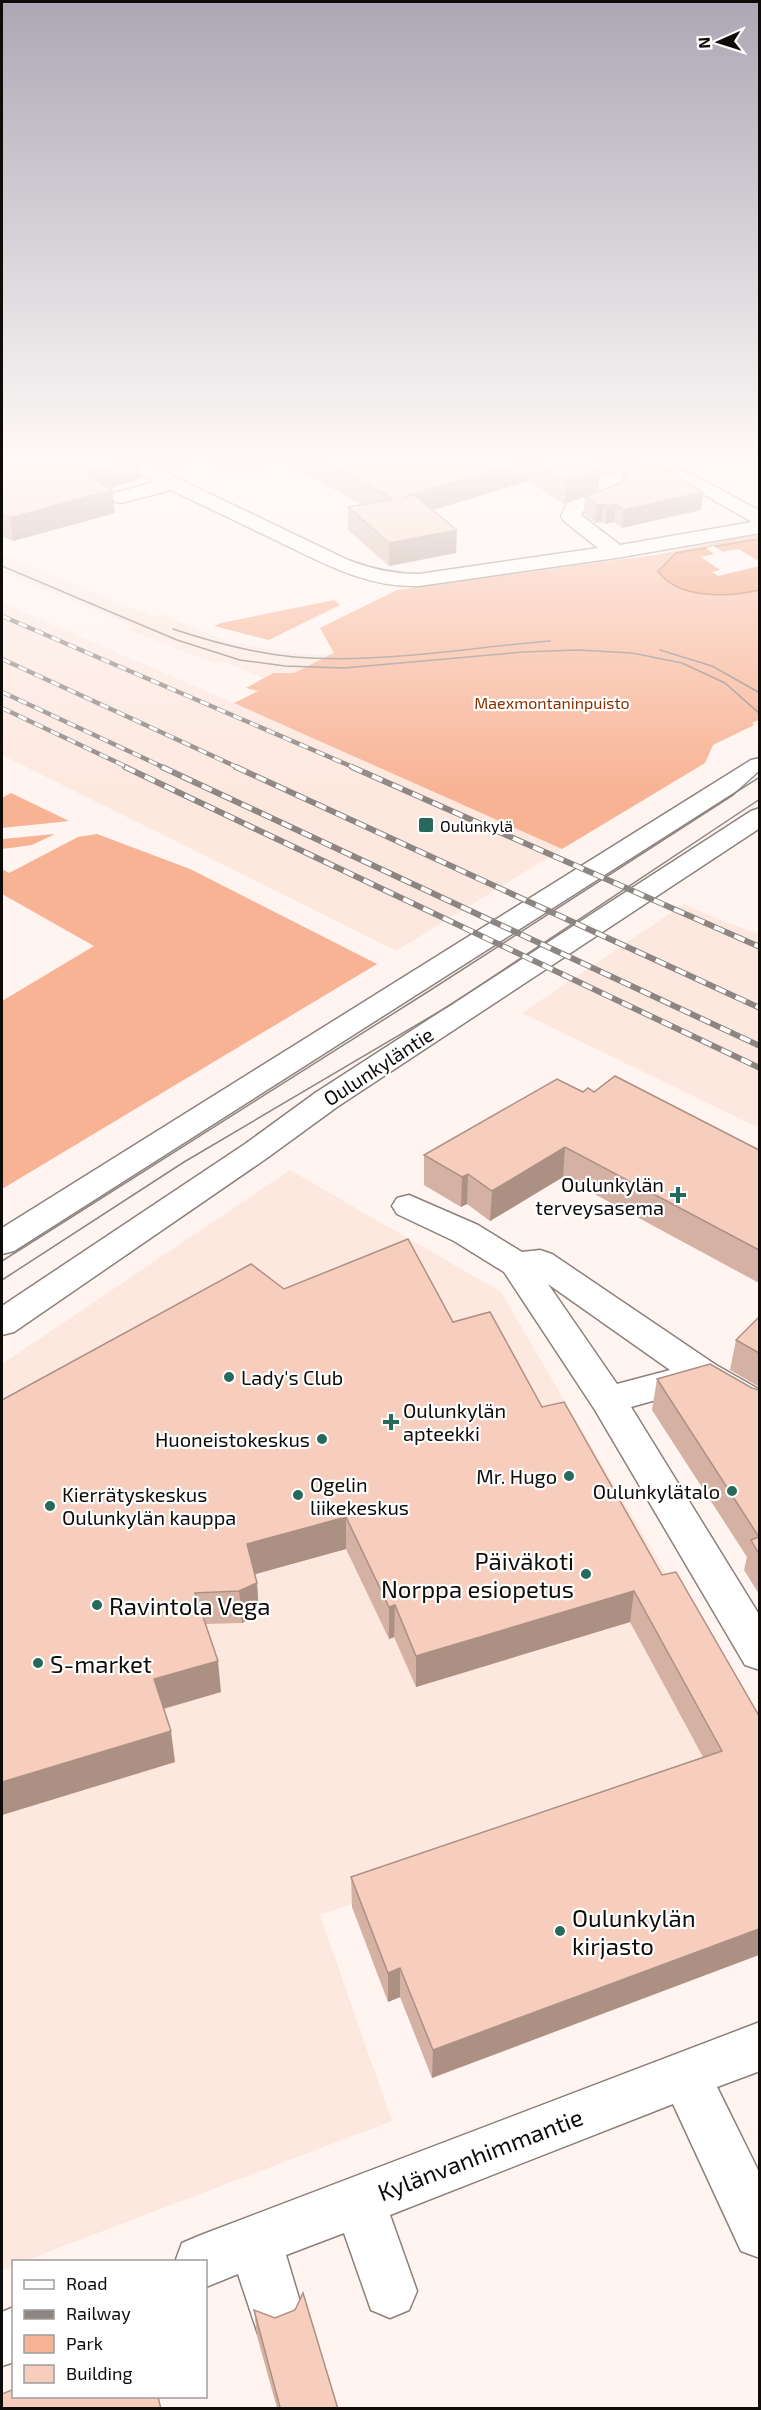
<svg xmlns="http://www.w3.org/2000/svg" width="761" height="2410" viewBox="0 0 761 2410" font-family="'Exo 2',sans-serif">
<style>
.built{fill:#fde8df}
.green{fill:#f8b294}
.water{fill:#f49469;stroke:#af6b4c;stroke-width:1.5}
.pier{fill:#fff4f0}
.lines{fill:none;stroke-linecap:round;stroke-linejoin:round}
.minor-casing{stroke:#8c807b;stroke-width:3}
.major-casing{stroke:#8c807b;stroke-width:3}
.minor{fill:#fff;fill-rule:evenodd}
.major{fill:#fff;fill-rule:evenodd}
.tram{stroke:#8d8582;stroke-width:1.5}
.rail-far1-casing{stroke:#8d8582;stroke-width:4.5}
.rail-casing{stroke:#8d8582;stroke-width:6}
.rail-far1{stroke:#fff;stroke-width:3;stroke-dasharray:9;stroke-linecap:butt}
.rail{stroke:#fff;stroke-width:4;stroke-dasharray:11;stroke-linecap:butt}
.wall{fill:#d4b1a3}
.shaded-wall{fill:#ad9084}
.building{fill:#f7cebd;stroke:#ad9084;stroke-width:1.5}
.poi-dot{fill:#276a5b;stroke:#fff;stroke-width:2}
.labels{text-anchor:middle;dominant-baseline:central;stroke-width:4.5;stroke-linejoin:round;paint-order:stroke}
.far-park-label{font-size:16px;fill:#873200;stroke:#fff}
.far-poi-label{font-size:16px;fill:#0f0b09;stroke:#fff;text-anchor:start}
.street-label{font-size:20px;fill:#0f0b09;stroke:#fff}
.poi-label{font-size:20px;fill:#0f0b09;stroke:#fff;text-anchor:end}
.near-poi-label{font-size:24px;fill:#0f0b09;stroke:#fff;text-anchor:start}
.near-street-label{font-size:24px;fill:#0f0b09;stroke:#fff}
</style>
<rect width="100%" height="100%" fill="#fff4f0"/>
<g class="built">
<polygon points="2,554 153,617 161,614 227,641 292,653 321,655 336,653 297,674 273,673 264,678 224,662 216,664 125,629 133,626 2,571"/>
<polygon points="2,603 255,712 562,849 396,951 2,755"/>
<polygon points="684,904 725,922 759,934 759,1128 522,1013"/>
<polygon points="290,1170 501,1292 759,1732 759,1763 320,1915 392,2121 24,2261 14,2262 13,2266 2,2270 2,1364"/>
</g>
<g class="green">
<polygon points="759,534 759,720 752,723 754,725 713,745 705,763 562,849 234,703 258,691 246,688 273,673 294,673 334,653 320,628 397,590 661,554"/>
<polygon points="334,600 340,605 269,640 214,626 221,623"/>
<polygon points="11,793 69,821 2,828 2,798"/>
<polygon points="55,834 32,845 2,849 2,839"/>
<polygon points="97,834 190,869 377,964 2,1189 2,1001 94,946 2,894 2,869 9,873 78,837"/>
</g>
<path class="water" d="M759 539V590C730 597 678 600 658 571L676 553Z"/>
<polygon class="pier" points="714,546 723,552 738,549 759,561 759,566 718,576 712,572 720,570 701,557 714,554 706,548"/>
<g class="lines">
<defs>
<g id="minor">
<path d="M111 458H135L348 560C372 569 393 574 419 574L598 548 564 521 561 517 567 503 602 491 595 481 598 477 645 468 686 471 760 511V533L616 558 419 586C366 588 321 562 275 540 240 523 205 506 171 490L121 503 114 501 111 497 114 493 155 482 113 462ZM645 480 682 482 752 522 620 545 581 515 583 511 620 498 623 494 617 485Z"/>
<path d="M409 1195 478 1225 522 1252 540 1250 552 1254 716 1365 760 1390V1421L747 1417 699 1388 631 1407 760 1616V1670L745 1665 595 1410 504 1272 454 1241 397 1214 392 1206 397 1198ZM548 1284 670 1370 617 1384Z"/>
<polygon points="760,2022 760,2071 717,2087 760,2174 760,2258 741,2251 673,2104 390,2215 417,2291 409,2310 390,2318 371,2310 344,2233 286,2255 304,2315 296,2334 277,2342 258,2334 238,2274 206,2287 206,2262 175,2262 182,2243 201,2235"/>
<polygon points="14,2307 14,2362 2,2366 2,2312"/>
</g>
<g id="major">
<polygon points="760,758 760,776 14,1251 2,1254 2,1228 751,760"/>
<polygon points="760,808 760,828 337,1107 267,1158 14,1332 2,1335 2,1306 245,1144 315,1093 751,811"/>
</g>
</defs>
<use href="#minor" class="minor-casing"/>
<use href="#major" class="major-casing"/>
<use href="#minor" class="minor"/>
<use href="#major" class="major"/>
<g class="tram">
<polyline points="2,566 177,640 240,660 285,666 344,668 523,652 578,650 632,653 682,663 725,683 760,714"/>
<path d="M173 629C212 642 252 653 294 657 379 664 465 648 550 641"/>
<polyline points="660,650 712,666 760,693"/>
<polyline points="2,1261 429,991 733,795 760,771"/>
<polyline points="2,1280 184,1162 452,1004 760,799"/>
</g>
<defs>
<g id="rail-far1">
<polyline points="2,616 355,768"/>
<polyline points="2,659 239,768"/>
<polyline points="2,692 165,768"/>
<polyline points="2,708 129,768"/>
</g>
<g id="rail">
<polyline points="125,767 760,1068"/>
<polyline points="162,767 760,1046"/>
<polyline points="236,767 760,1008"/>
<polyline points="352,767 760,947"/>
</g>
</defs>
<use href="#rail-far1" class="rail-far1-casing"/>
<use href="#rail" class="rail-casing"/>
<use href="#rail-far1" class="rail-far1"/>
<use href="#rail" class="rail"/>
</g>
<g class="wall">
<polygon points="2,458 634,458 634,467 701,510 622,528 614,522 605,524 602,522 595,523 584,514 585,497 621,483 622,470 600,474 598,490 564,504 529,481 433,510 457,530 456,553 389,566 348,530 348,507 361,504 281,461 238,473 217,466 203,459 167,471 141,458 142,478 110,489 112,490 115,513 13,541 2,536"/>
<polygon points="583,1092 594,1092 759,1150 759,1283 563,1177 490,1221 467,1204 461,1207 424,1185 424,1155"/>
<polygon points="284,1289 453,1322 542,1407 662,1575 759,1716 432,2078 400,1997 388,2002 352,1907 351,1877 703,1757 630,1622 416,1687 394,1637 389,1639 346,1549 255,1574 257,1583 259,1614 242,1623 205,1624 221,1692 164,1709 175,1762 2,1815"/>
<polygon points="759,1317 759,1387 730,1370 736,1340"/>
<polygon points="657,1379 752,1388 759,1390 759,1594 744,1570 747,1557 652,1410"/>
<polygon points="254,2310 338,2409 277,2408 257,2336"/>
</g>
<g class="shaded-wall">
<polygon points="135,458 141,458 142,478 87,496 85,474"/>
<polygon points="166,458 203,458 203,459 167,471"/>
<polygon points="237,458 281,458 281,461 238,473"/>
<polygon points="595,458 634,458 634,468 600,474 598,490 564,504 566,481"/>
<polygon points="530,459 529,481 403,519 404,497"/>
<polygon points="112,490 115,513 13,541 10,518"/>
<polygon points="703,492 701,510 622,528 624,510"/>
<polygon points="603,504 602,522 595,523 597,505"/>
<polygon points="616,504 614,522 605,524 607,506"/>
<polygon points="457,530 456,553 389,566 389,543"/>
<polygon points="565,1147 563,1177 490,1221 492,1191"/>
<polygon points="468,1174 467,1204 461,1207 462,1177"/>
<polygon points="346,1517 346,1549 249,1576 247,1544"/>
<polygon points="257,1583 259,1614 242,1623 239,1591"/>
<polygon points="634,1591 630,1622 416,1687 416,1656"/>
<polygon points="395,1605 394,1637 389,1639 389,1607"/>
<polygon points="218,1661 221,1692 158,1710 154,1679"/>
<polygon points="171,1731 175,1762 2,1815 2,1782"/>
<polygon points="759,1929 759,1955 432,2078 433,2050"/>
<polygon points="400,1968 400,1997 388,2002 388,1973"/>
</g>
<g class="building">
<polygon points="2,458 135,458 85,474 112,490 10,518 2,515"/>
<polygon points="317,458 595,458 594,459 600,468 566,481 530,459 404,497 414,495 457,530 389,543 348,507 393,499"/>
<polygon points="647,465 660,466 703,492 624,510 616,504 607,506 603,504 597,505 585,497 623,482 627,477 622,469"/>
<polygon points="615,1076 759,1150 759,1250 565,1147 492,1191 468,1174 462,1177 424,1155 557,1079 583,1092 588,1088 594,1092"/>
<polygon points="408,1239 453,1322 490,1312 542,1407 564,1402 662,1575 676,1572 759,1716 759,1929 433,2050 400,1968 388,1973 351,1877 722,1751 634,1591 416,1656 395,1605 389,1607 346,1517 247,1544 257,1583 239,1591 195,1593 218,1661 154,1679 171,1731 2,1782 2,1400 251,1264 284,1289"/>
<polygon points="759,1317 759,1353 736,1340"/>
<polygon points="710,1364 752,1388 759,1390 759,1554 751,1540 759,1537 657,1379"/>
<polygon points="303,2293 338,2409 276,2409 280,2407 254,2310 275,2318 295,2310"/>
<polygon points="14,2389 14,2397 158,2397 161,2409 2,2409 2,2394"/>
</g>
<linearGradient id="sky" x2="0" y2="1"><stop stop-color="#ada7b5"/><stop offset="0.58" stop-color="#fffaf8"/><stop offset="1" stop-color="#fffaf8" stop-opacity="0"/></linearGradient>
<rect width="761" height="795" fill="url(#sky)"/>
<g class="poi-dot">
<rect x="418" y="817" width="16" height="16" rx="3"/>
<path d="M675 1186h6v6h6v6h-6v6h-6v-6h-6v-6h6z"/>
<circle cx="229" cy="1377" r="6"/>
<path d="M388 1413h6v6h6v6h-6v6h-6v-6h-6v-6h6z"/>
<circle cx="322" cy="1439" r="6"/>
<circle cx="569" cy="1476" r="6"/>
<circle cx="732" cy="1491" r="6"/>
<circle cx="298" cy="1495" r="6"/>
<circle cx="50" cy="1506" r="6"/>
<circle cx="586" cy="1574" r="6"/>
<circle cx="97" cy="1605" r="6"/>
<circle cx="38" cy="1663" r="6"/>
<circle cx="560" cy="1931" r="6"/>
</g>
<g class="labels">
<g class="far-park-label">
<text x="552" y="702">Maexmontaninpuisto</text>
</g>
<g class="far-poi-label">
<text x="440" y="825">Oulunkylä</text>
</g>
<g class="street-label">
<text transform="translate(378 1066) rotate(-33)">Oulunkyläntie</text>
</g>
<g class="poi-label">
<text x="664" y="1184">Oulunkylän<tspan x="664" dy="23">terveysasema</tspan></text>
<text x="241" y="1377" text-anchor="start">Lady's Club</text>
<text x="403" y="1410" text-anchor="start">Oulunkylän<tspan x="403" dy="23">apteekki</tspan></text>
<text x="310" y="1439">Huoneistokeskus</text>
<text x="557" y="1476">Mr. Hugo</text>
<text x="310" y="1484" text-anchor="start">Ogelin<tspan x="310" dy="23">liikekeskus</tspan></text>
<text x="720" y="1491">Oulunkylätalo</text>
<text x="62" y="1494" text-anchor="start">Kierrätyskeskus<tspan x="62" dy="23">Oulunkylän kauppa</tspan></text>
</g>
<g class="near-poi-label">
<text x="574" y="1560" text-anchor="end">Päiväkoti<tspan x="574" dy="28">Norppa esiopetus</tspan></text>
<text x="109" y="1605">Ravintola Vega</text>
<text x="50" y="1663">S-market</text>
<text x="572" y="1917">Oulunkylän<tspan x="572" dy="28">kirjasto</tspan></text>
</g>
<g class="near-street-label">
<text transform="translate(480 2154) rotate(-21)">Kylänvanhimmantie</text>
</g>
</g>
<rect width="761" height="2410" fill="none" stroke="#0f0b09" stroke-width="6"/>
<rect x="12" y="2260" width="195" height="138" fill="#ffffff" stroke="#9f9d9d" stroke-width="1.5"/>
<rect x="24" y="2280" width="30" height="9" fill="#ffffff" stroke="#9f9d9d" stroke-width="1.5"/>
<text x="66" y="2290" font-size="18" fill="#0f0b09">Road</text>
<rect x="24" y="2310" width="30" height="9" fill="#8d8582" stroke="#9f9d9d" stroke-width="1.5"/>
<text x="66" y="2320" font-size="18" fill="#0f0b09">Railway</text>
<rect x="24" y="2335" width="30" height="18" fill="#f8b294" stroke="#9f9d9d" stroke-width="1.5"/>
<text x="66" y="2350" font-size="18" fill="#0f0b09">Park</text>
<rect x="24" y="2365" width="30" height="18" fill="#f7cebd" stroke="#9f9d9d" stroke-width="1.5"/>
<text x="66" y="2380" font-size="18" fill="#0f0b09">Building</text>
<g transform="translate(719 42) rotate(267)" stroke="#ffffff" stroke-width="4.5" paint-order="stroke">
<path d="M0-4.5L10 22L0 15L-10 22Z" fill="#0f0b09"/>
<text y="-9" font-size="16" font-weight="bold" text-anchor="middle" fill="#0f0b09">N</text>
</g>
</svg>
